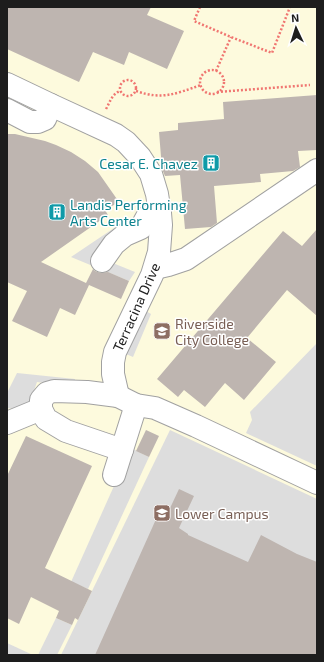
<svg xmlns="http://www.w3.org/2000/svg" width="324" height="662" viewBox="0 0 324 662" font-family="'Exo 2',sans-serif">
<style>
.education{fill:#fdfadd}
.parking{fill:#ddd}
.building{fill:#beb5b0}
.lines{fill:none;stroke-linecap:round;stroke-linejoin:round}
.minor-casing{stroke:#a1a1a1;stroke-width:24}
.path{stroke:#f07671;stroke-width:2.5;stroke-dasharray:2 2;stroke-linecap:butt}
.minor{stroke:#fff;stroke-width:22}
.labels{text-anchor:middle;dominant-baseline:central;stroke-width:3;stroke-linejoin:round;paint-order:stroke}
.culture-label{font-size:14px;fill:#0d838f;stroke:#fff;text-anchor:end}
.street-label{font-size:14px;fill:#1d1d1d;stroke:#fff}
.education-label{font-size:14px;fill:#785e54;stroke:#fff;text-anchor:start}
</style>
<rect width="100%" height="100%" fill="#ede9e3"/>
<rect class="education" x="7" y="7" width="310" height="648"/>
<g class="parking">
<polygon points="120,224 124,230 98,257 135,272 129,281 71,257"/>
<polygon points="144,310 151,314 133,357 126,354"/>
<polygon points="317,343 317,466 246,433 252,420 250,412"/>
<polygon points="17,373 75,379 75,387 37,382 27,411 7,408 7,393"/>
<polygon points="170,430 317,499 317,655 61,655"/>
<polygon points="131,448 149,457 88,589 71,582 118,477"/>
<polygon points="56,618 72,625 57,655 38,655"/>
<polygon points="7,643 33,655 7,655"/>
</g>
<g class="building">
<polygon points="7,7 151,7 147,15 184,31 167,69 129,52 124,65 93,52 79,82 7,49"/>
<polygon points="317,95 317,150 298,151 300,167 293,171 260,174 261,182 214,186 217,223 211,227 185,229 180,175 165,176 162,169 159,132 178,130 178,123 224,119 223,102"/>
<polygon points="7,134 15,134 45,141 56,145 71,152 85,161 98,172 119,202 105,210 108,215 41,262 86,283 93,269 95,271 100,273 108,272 129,281 121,299 89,285 75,315 60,308 47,337 12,321 27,291 7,282"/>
<polygon points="317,229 317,316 287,290 247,338 276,362 244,400 225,383 205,407 184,390 178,397 157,379 283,231 302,246"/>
<polygon points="146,430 159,436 149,457 136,451"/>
<polygon points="26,436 92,466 45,568 92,591 78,620 75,618 72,625 56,618 59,611 31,597 19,624 7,618 7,476"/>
<polygon points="179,489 194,496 179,528 188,534 188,535 248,562 261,535 297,554 317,562 317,655 95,655 157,517 164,521"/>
</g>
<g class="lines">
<defs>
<g id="minor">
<polyline points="7,84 51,105 116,135 126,142 140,157 151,174 157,194 160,213 161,225 159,252 152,275 115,352 113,362 113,374 118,396"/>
<polyline points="7,110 30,122 38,122 45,119 51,105"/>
<polyline points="102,261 114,244 125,235 141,228 147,217 160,213"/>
<polyline points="155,268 168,265 186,259 317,170"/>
<polyline points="41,409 41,400 47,393 54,391 87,392 118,396 136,405 155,408 196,426 317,483"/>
<polyline points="7,423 41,409 46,419 66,431 122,450"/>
<polyline points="114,475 136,405"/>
</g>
</defs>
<use href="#minor" class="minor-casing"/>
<g class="path">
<polyline points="200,7 194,21 231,37 272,53 290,7"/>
<circle cx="212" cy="82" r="12"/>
<polyline points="216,71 231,37"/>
<circle cx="128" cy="88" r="8"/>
<path d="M136 91C162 100 175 94 201 85"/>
<polyline points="217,92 310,85"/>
<path d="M106 109C110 102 112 94 120 91"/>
</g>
<use href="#minor" class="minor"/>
</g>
<defs>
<symbol id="building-square" viewBox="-11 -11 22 22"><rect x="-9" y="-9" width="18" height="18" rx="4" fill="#0f9aa8" stroke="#fff"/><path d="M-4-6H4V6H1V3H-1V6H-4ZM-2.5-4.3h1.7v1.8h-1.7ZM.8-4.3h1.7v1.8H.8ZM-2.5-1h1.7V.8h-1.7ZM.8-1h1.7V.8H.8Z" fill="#fff"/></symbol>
<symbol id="university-square" viewBox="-11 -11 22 22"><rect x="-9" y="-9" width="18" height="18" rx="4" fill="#8d6e63" stroke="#fff"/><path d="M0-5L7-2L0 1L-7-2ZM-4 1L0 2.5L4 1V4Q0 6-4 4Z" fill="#fff"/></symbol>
<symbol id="school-square" viewBox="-11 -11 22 22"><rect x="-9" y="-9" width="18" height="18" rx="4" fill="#8d6e63" stroke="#fff"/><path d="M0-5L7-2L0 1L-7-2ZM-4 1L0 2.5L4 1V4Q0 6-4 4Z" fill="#fff"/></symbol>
</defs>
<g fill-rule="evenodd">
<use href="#building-square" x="201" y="153" width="20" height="20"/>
<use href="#building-square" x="47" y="202" width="20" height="20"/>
<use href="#university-square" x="152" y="321" width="20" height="20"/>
<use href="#school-square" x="152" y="503" width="20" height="20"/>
</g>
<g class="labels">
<g class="culture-label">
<text x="198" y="163">Cesar E. Chavez</text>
<text x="70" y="204" text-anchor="start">Landis Performing<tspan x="70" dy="16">Arts Center</tspan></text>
</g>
<g class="street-label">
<text transform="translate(136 307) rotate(-66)">Terracina Drive</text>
</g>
<g class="education-label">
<text x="175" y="323">Riverside<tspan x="175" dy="16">City College</tspan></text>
<text x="175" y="513">Lower Campus</text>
</g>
</g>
<rect width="324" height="662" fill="none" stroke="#1d1d1d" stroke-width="16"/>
<g transform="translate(296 28) rotate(356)" stroke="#ffffff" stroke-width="3" paint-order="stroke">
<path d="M0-3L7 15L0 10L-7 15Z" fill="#1d1d1d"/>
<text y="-6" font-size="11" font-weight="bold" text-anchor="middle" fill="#1d1d1d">N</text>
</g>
</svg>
